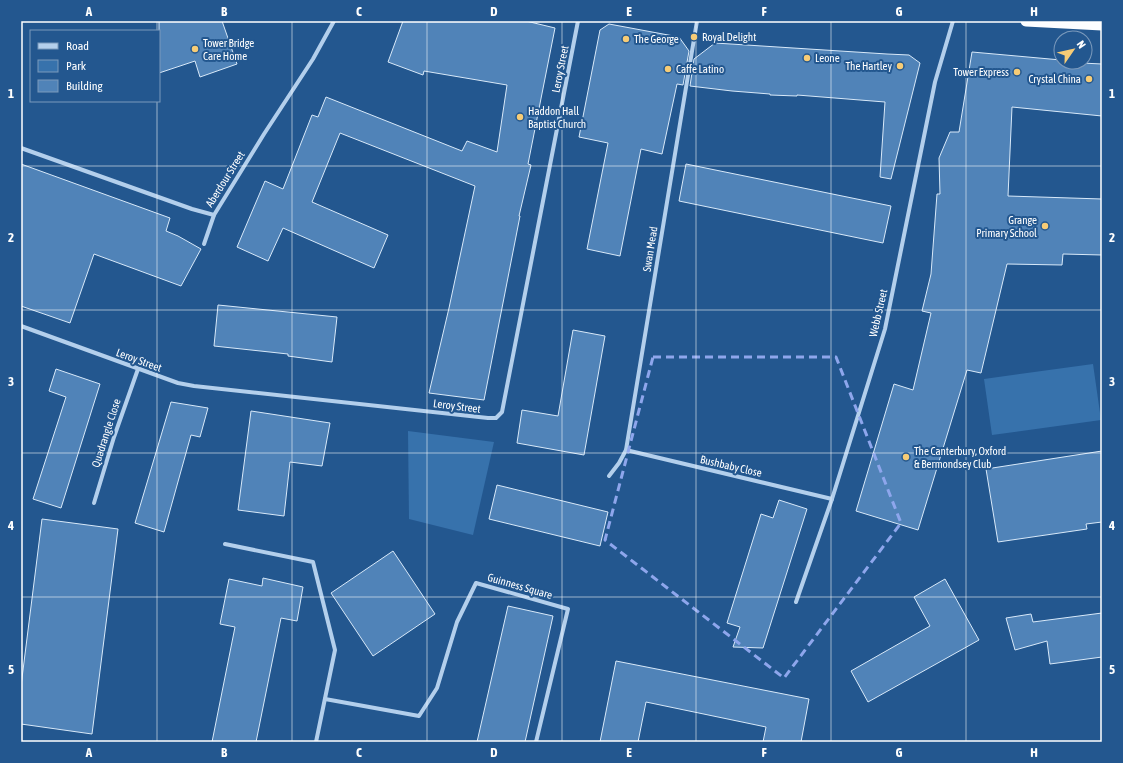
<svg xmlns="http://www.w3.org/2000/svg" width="1123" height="763" viewBox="0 0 1123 763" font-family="'Asap Condensed',sans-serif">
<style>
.green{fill:#3772ac}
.building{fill:#5083b8;stroke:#d8e9f9}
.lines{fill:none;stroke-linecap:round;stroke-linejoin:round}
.minor{stroke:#b3cfec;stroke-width:4}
.trunk{stroke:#fcfdff;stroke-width:11}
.marked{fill:none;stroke:#8ea6ec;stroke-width:3;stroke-dasharray:8 5;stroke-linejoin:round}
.grid{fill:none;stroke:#fff;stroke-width:1;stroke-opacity:0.55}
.poi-dot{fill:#f7cc76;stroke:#23578f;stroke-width:1.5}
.labels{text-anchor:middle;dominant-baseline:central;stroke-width:4;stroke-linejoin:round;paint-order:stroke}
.poi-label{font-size:11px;fill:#fff;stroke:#23578f;text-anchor:start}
.street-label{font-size:11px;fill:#fff;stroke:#23578f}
.neatline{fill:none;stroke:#fff;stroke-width:1.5}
.grid-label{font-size:13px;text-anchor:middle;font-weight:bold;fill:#fff}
</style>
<rect width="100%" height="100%" fill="#23578f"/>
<g class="green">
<polygon points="1093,364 1101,420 992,435 984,379"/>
<polygon points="408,431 494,442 473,535 409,519"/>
</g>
<g class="building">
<polygon points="159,21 222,21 237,64 200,77 195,61 159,73"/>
<polygon points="403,21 526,21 555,28 528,164 531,165 519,216 520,216 484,400 429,393 449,308 475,186 340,133 312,202 388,235 374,268 283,228 268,261 237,247 265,181 283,189 312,115 318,117 326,97 462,151 467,141 497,152 507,85 424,71 423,75 388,62"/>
<polygon points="609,24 679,37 689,51 683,85 677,84 662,154 641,149 620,256 587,249 608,143 579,137 600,30"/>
<polygon points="715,43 887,54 909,55 920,63 891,179 880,177 885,102 797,95 797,96 770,95 770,94 732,91 690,86 694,59"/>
<polygon points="972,52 1061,60 1061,62 1102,64 1102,116 1012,107 1008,196 1102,199 1102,255 1063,254 1062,265 1007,264 981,373 967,370 918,530 856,511 894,384 913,390 931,313 922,311 931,274 937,194 940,194 939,158 950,132 959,132"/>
<polygon points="21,164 170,218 166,231 178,236 201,249 181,286 94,254 70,323 21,306"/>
<polygon points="686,164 891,206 883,243 679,201"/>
<polygon points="218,305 337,317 332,362 288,356 288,354 214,346"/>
<polygon points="573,330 605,336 584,455 517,443 522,410 558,416"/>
<polygon points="56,369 100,384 61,508 33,499 66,397 49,391"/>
<polygon points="171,402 208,408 200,437 191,435 164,532 135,523"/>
<polygon points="251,411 330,423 322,466 290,462 284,516 238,510"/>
<polygon points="1102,451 1102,522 1086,524 1087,529 998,542 986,469"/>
<polygon points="497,485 608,512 600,546 489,519"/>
<polygon points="779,500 807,509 763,648 733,647 740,627 727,623 761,514 773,518"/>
<polygon points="42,519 118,529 92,734 21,724 21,686"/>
<polygon points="393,551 435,614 373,656 331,593"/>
<polygon points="263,578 303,587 297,621 281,618 256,742 212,742 235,627 220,624 229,579 262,586"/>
<polygon points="945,579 979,640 868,702 851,671 930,626 914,597"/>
<polygon points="508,606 553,616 525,742 477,742"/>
<polygon points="1102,613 1102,657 1050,664 1047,641 1015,650 1006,618 1031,614 1033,622"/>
<polygon points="616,661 809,699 801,742 763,742 766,727 646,702 638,742 600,742"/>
</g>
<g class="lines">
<g class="minor">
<polyline points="21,148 192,209 214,215 264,134 313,59 334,21"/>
<polyline points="204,244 214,215"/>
<polyline points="21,326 178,383 194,386 488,418 496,418 502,412 578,21"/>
<polyline points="626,450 832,499"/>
<polyline points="609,476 619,463 626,450 697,21"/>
<polyline points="94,503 114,437 138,369"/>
<polyline points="225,544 313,562 335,650 316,742"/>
<polyline points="796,602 832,499 885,329 935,82 953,21"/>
<polyline points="325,699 419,716 437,688 457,622 476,583 568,609 536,742"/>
</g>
<polyline class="trunk" points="1026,21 1102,25"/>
</g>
<path class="marked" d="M653 357H836L901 523 784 678 605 540Z"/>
<path class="grid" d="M157 21V31M292 21V742M427 21V742M562 21V742M696 21V742M831 21V742M966 21V742M157 101V742M21 166H1102M21 310H1102M21 453H1102M21 597H1102"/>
<g class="poi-dot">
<circle cx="694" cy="37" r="4"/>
<circle cx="626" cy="39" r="4"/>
<circle cx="195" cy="49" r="4"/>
<circle cx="807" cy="58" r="4"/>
<circle cx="900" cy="66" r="4"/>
<circle cx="668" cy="69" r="4"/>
<circle cx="1017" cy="72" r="4"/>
<circle cx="1089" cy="79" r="4"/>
<circle cx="520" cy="117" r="4"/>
<circle cx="1045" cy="226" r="4"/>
<circle cx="906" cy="457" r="4"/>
</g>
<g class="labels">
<g class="poi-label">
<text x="702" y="37">Royal Delight</text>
<text x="634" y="39">The George</text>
<text x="203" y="43">Tower Bridge<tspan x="203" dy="13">Care Home</tspan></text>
<text x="815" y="58">Leone</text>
<text x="892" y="66" text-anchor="end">The Hartley</text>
<text x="676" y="69">Caffe Latino</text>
<text x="1009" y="72" text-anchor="end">Tower Express</text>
<text x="1081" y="79" text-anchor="end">Crystal China</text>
<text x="528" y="111">Haddon Hall<tspan x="528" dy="13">Baptist Church</tspan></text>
<text x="1037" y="220" text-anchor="end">Grange<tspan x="1037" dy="13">Primary School</tspan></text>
<text x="914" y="451">The Canterbury, Oxford<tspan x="914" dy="13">&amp; Bermondsey Club</tspan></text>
</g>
<g class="street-label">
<text transform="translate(560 69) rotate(-79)">Leroy Street</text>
<text transform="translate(225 179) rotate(-58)">Aberdour Street</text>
<text transform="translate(650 249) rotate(-81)">Swan Mead</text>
<text transform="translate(878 313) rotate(-77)">Webb Street</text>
<text transform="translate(139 360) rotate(20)">Leroy Street</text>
<text transform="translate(457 406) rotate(7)">Leroy Street</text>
<text transform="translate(106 433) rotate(-72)">Quadrangle Close</text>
<text transform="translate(731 466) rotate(13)">Bushbaby Close</text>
<text transform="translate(520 586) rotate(16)">Guinness Square</text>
</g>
</g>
<rect width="1123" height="763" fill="none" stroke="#23578f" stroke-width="44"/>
<rect x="30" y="30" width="130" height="72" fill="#23578f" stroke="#7b9abc"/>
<rect x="38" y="43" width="20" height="6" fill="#b3cfec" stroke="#7b9abc"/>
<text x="66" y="50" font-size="12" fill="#ffffff">Road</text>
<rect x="38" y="60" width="20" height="12" fill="#3772ac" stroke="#7b9abc"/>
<text x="66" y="70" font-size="12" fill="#ffffff">Park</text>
<rect x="38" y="80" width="20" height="12" fill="#5083b8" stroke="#7b9abc"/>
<text x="66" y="90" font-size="12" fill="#ffffff">Building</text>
<g transform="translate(1073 50) rotate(56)"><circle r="19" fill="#23578f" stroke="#7b9abc"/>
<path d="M0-3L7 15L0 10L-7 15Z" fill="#f7cc76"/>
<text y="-6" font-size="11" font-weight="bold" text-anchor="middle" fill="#ffffff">N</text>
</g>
<rect x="22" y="22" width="1079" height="719" class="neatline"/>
<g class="grid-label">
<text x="89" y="16">A</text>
<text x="224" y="16">B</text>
<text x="359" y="16">C</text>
<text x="494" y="16">D</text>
<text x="629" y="16">E</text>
<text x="764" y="16">F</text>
<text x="899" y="16">G</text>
<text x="1034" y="16">H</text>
<text x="11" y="98">1</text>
<text x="1112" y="98">1</text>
<text x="11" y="242">2</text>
<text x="1112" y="242">2</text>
<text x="11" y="386">3</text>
<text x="1112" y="386">3</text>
<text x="11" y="530">4</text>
<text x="1112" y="530">4</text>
<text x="11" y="674">5</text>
<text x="1112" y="674">5</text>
<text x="89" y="757">A</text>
<text x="224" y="757">B</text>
<text x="359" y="757">C</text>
<text x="494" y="757">D</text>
<text x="629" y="757">E</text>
<text x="764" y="757">F</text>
<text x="899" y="757">G</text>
<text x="1034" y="757">H</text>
</g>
</svg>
